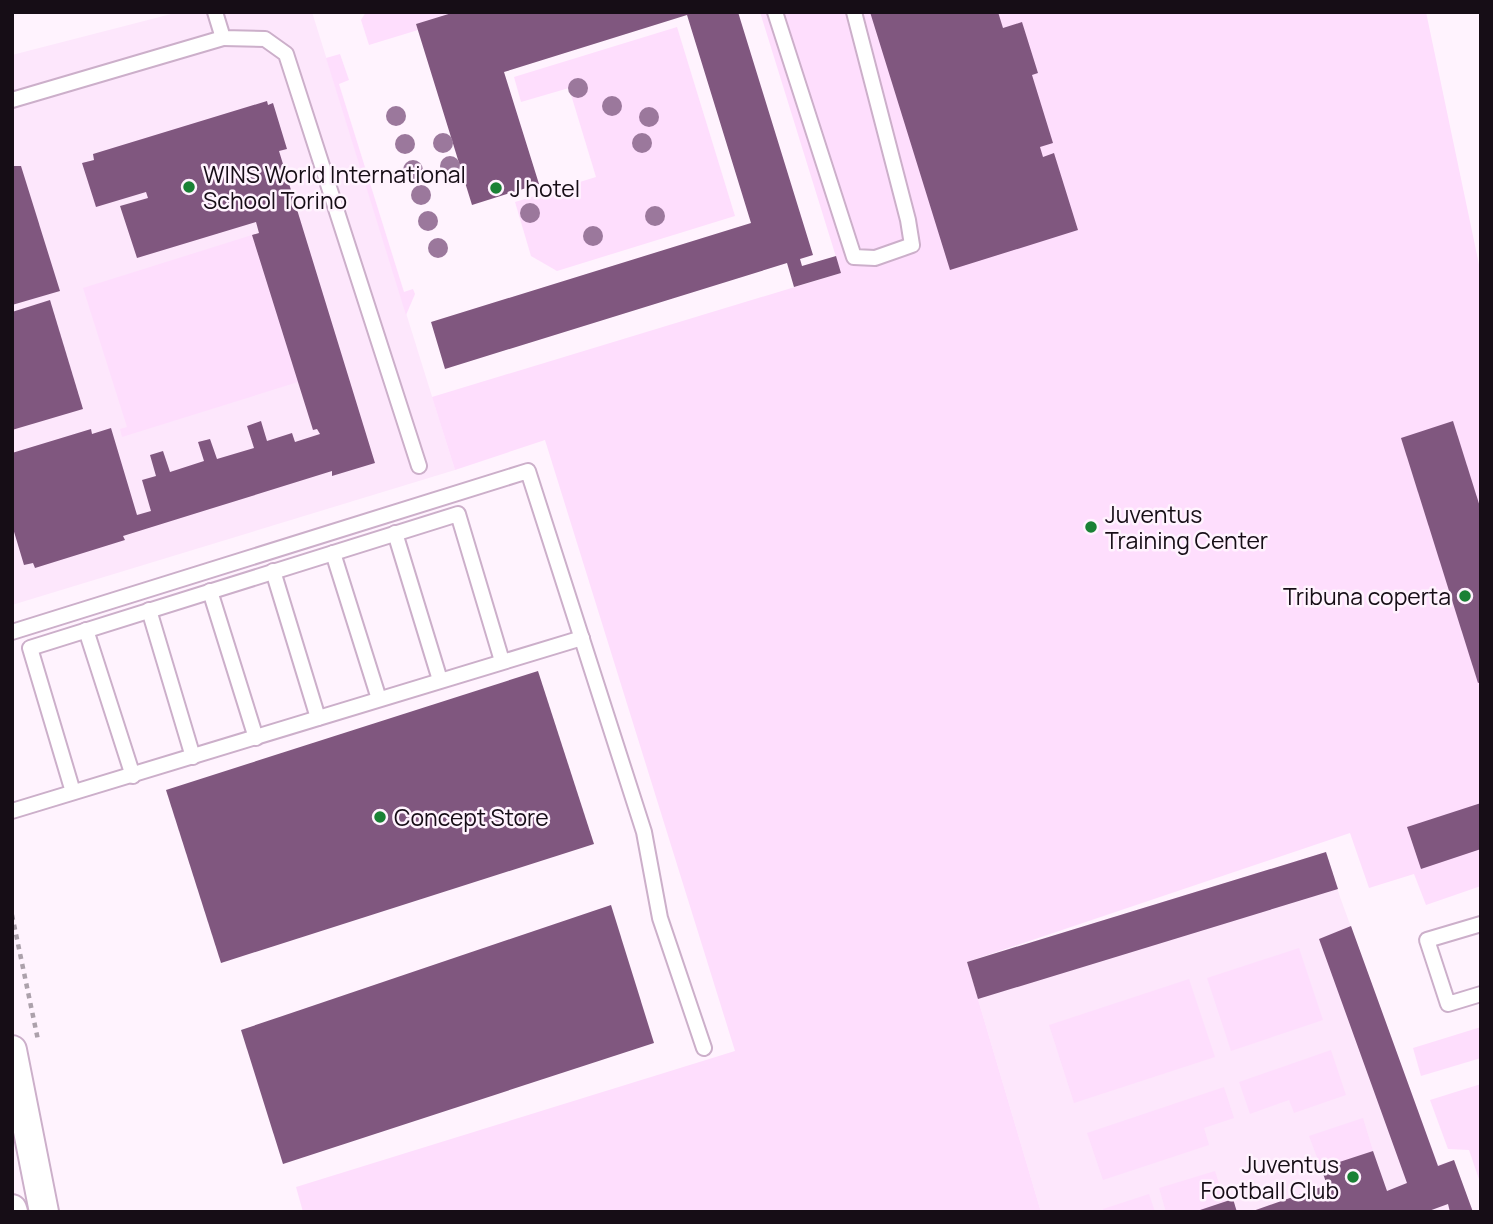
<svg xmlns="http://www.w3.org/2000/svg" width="1493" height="1224" viewBox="0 0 1493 1224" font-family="Manrope,sans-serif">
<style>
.built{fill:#fde7fc}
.green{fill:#fedefd}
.building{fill:#80577f}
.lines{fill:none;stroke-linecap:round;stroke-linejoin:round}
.service-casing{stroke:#ccafca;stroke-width:18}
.minor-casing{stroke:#ccafca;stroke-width:32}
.path{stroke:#aca1ab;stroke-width:4.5;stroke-dasharray:5 5;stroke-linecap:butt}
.service{stroke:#fff;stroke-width:14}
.minor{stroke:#fff;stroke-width:28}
.tree{fill:#9b789c}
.poi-dot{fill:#1a8135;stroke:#fff3fe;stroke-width:2.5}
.labels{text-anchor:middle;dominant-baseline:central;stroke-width:5;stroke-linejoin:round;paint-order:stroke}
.poi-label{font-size:23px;fill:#160d16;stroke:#fff3fe;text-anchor:start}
</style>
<rect width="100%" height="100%" fill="#fff3fe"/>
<g class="built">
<polygon points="179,12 312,12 455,470 12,605 12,55"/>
<polygon points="1326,852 1340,897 1438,1165 1454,1160 1473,1212 1041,1212 967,962"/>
</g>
<g class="green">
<polygon points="366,12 455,12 416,24 418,30 369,45 361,20"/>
<polygon points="760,12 1426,12 1481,274 1481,886 1426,905 1414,874 1369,888 1350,833 967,962 1041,1212 303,1212 296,1187 735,1051 545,440 455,470 432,397 841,273"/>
<polygon points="677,27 735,216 557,271 531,256 515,202 596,177 569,88 521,102 514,77"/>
<polygon points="340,54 349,80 339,84 404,292 413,289 415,294 406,315 326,58"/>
<polygon points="252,235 298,382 122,437 120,429 127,427 83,288"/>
<polygon points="1299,948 1323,1020 1231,1051 1207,978"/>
<polygon points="1189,979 1215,1057 1074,1103 1049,1025"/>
<polygon points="1481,1027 1481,1058 1421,1076 1413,1048"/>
<polygon points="1331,1050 1346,1095 1294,1113 1289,1100 1250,1114 1239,1082"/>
<polygon points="1481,1084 1481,1185 1469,1150 1448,1149 1430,1100"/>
<polygon points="1224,1087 1234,1118 1204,1128 1209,1145 1103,1180 1087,1133"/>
<polygon points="1363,1118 1373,1151 1321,1168 1309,1136"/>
<polygon points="1215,1171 1225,1202 1195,1212 1166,1212 1159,1188"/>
<polygon points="1149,1194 1155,1212 1104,1212 1103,1209"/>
</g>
<g class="building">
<polygon points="455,12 738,12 813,255 800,259 802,266 836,256 841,273 794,287 787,263 445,369 431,322 751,223 687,15 504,72 539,184 472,205 416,24"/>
<polygon points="870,12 998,12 1003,28 1022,22 1038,73 1032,75 1053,143 1040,147 1043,157 1054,153 1078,230 950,270"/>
<polygon points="267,101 268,105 273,103 287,149 279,151 375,463 332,476 332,471 123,536 125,540 35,568 33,563 24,565 12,525 12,453 91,429 92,434 111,428 137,515 151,511 142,480 156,476 150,455 163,451 170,472 204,461 198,442 210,439 217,459 254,448 247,426 261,421 267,441 292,433 295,442 320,434 317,429 313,430 252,235 259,233 256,222 137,258 120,206 148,198 146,192 96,207 82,163 94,160 93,154"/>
<polygon points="12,166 21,166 60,291 12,305"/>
<polygon points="50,300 83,409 12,430 12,312"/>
<polygon points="1453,421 1481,510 1481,682 1478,683 1401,438"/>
<polygon points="538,671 594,844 221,963 166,790"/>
<polygon points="1481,803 1481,849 1421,869 1407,827"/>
<polygon points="1326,852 1338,889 978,999 967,962"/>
<polygon points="611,905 654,1043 283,1164 241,1030"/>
<polygon points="1351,926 1438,1166 1454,1160 1473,1212 1450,1212 1448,1204 1426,1212 1250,1212 1327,1185 1321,1168 1373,1151 1387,1191 1407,1183 1319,939"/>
<polygon points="1233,1199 1237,1212 1197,1212 1197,1211"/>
</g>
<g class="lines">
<defs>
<g id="service">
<polyline points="215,12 223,38 265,39 286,54 419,466"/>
<polyline points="775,12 854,257 875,258 912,245 908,220 854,12"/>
<polyline points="12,100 223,38"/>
<polyline points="395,533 440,680"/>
<polyline points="333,553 379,699"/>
<polyline points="273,571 318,718"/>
<polyline points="210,591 256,738"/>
<polyline points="149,610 193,757"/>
<polyline points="86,630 133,776"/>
<polyline points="12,632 528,471 644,832 660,918 704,1048"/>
<polyline points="73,792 30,648 458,514 502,661"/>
<polyline points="12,811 582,638"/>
<polyline points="1481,924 1427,940 1448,1004 1481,994"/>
</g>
<g id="minor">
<polyline points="12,1050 44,1212"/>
<polyline points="12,1209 13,1212"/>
</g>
</defs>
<use href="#service" class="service-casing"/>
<use href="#minor" class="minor-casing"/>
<polyline class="path" points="12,915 38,1040"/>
<use href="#service" class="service"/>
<use href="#minor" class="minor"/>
</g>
<g class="tree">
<circle cx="578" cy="88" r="10"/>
<circle cx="612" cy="106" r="10"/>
<circle cx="396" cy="116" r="10"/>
<circle cx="649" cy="117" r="10"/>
<circle cx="443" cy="143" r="10"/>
<circle cx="642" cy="143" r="10"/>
<circle cx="405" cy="144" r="10"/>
<circle cx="450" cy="166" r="10"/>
<circle cx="413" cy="170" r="10"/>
<circle cx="421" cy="195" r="10"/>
<circle cx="530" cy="213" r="10"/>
<circle cx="655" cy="216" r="10"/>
<circle cx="428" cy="221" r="10"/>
<circle cx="593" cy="236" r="10"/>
<circle cx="438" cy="248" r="10"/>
</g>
<g class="poi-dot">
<circle cx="189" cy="187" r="7"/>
<circle cx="496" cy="188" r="7"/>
<circle cx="1091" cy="527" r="7"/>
<circle cx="1465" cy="596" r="7"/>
<circle cx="380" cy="817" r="7"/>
<circle cx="1353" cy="1177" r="7"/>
</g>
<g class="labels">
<g class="poi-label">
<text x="203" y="174">WINS World International<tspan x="203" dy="26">School Torino</tspan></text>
<text x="510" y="188">J hotel</text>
<text x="1105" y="514">Juventus<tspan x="1105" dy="26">Training Center</tspan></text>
<text x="1451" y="596" text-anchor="end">Tribuna coperta</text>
<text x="394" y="817">Concept Store</text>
<text x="1339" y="1164" text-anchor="end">Juventus<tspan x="1339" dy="26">Football Club</tspan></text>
</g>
</g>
<rect width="1493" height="1224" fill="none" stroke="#160d16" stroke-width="28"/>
</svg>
